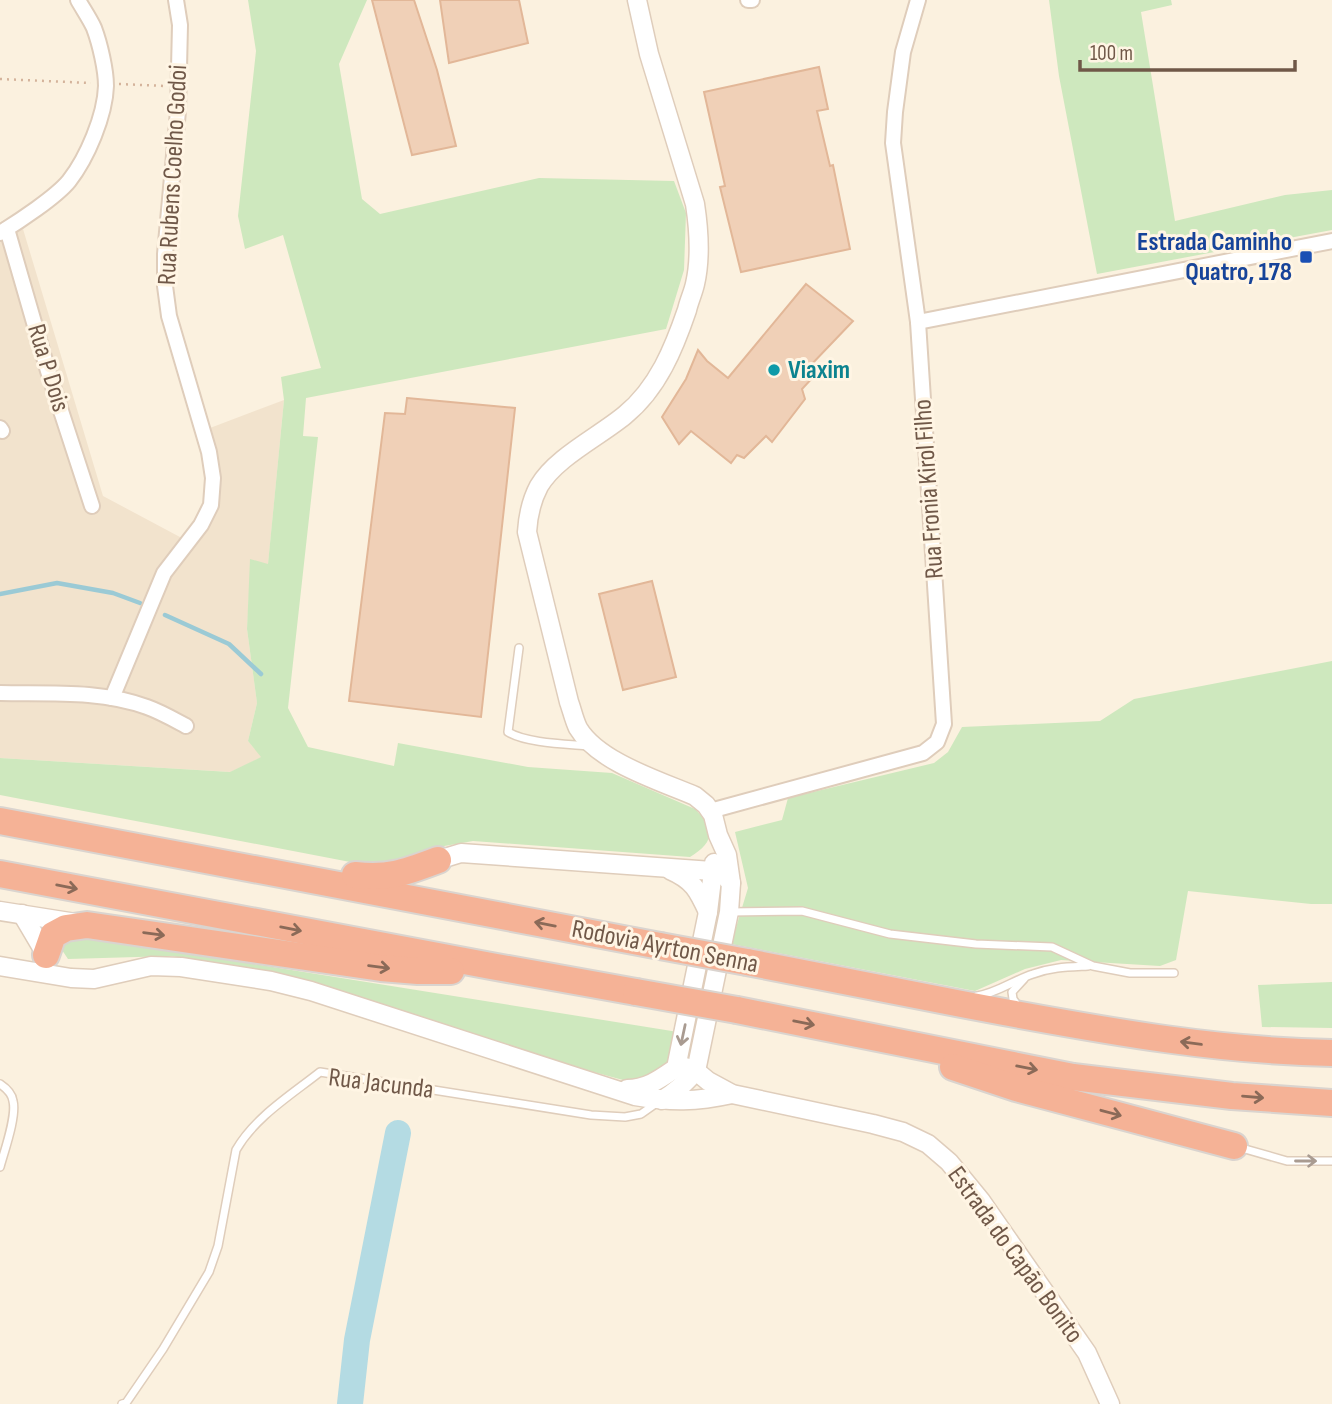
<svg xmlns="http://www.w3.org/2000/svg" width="1332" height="1404" viewBox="0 0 1332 1404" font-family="'Sofia Sans Condensed',sans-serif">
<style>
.residential{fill:#f2e3cd}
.green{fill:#cee8be}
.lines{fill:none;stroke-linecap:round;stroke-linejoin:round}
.stream{stroke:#9bcad5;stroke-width:4.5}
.river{stroke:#b4dbe3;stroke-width:26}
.building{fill:#f0d0b7;stroke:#e2b798;stroke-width:2}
.service-casing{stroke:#dfcdbb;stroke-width:10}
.minor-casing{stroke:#dfcdbb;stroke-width:18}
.tertiary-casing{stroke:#dfcdbb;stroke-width:21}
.motorway-casing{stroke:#dad4cf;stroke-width:30}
.path{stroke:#d4b39b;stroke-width:2.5;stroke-dasharray:2 5;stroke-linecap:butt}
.service{stroke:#fff;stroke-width:7}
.minor{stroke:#fff;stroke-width:14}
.tertiary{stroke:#fff;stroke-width:18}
.motorway{stroke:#f5b296;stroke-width:26}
.motorway-bridge-casing{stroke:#dad4cf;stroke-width:30;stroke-linecap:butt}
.motorway-bridge{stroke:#f5b296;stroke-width:26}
.oneway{stroke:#8b6a58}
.oneway2{stroke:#a99b91}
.transit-dot{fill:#1a4fb4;stroke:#fff5e4;stroke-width:2.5}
.culture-dot{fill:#0f9aa8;stroke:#fff5e4;stroke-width:2.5}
.labels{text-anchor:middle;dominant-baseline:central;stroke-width:6;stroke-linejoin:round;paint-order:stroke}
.street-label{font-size:26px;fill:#705848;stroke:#fff5e4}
.transit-label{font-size:26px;font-weight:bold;fill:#164399;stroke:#fff5e4;text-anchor:end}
.culture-label{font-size:26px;font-weight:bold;fill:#0d838f;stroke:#fff5e4;text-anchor:start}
</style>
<rect width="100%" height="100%" fill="#fbf1df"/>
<polygon class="residential" points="23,229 103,496 193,544 216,505 210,428 284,400 268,565 251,560 247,629 257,703 248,741 262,757 231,772 0,758 0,242"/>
<g class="green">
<path d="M248 0H367L339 64 362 199 380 214 539 178 674 181 686 213 684 270 666 329 306 398 303 436 318 437 288 708 308 747 394 766 398 743 528 767 612 773 695 809C715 829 715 842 690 857L473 841 433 848 398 864 371 866 0 795V758L230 772 261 757 248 741 257 703 247 629 250 559 268 564 284 400 281 377 321 368 283 235 245 249 238 216 256 51Z"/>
<polygon points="1049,0 1171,0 1172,5 1141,12 1175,221 1285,195 1332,190 1332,230 1097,274 1059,76"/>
<polygon points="1332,661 1332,904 1311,904 1188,891 1176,960 1160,966 1061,960 1025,969 975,991 731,944 748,888 735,832 782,820 788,798 934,763 948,752 962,727 1100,721 1134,699"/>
<polygon points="74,935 678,1032 668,1063 649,1077 623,1080 590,1071 301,979 172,956 68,959 62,950 65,940"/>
<polygon points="1332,982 1332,1028 1262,1027 1258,985"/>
</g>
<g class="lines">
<g class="stream">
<polyline points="0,594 57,583 113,593 140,603"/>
<polyline points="165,615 229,644 261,674"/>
</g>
<polyline class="river" points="350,1404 357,1340 398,1133"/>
</g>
<g class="building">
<polygon points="372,0 414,0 437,70 456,146 412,155"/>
<polygon points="440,0 519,0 528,43 449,63"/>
<polygon points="819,67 828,109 817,111 830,166 833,165 850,249 741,272 720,187 725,186 704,92"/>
<polygon points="806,284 853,321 809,367 816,374 802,389 805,399 772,442 766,436 744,458 737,455 731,463 691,431 679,444 662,417 686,379 698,350 707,361 728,378"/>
<polygon points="407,398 515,408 481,717 349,701 385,413 405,414"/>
<polygon points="652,581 676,677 623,690 599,594"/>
</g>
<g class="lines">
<defs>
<g id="service">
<path d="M519 648 508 732C526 743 566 744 588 746"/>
<polyline points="729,912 802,911 890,934 976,944 1052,947 1093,966 1130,973 1174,973"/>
<path d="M977 996C997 993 1014 980 1033 974 1052 967 1069 967 1088 966"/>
<polyline points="1018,1006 1013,999 1012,992 1024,979"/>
<path d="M0 1084C6 1088 12 1093 13 1101 17 1116 4 1152 0 1167"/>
<polyline points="1238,1147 1287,1161 1332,1161"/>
<path d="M122 1404 126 1403 163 1349 209 1272 218 1246 236 1150C255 1117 291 1095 320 1072L591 1115 625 1117 641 1114 658 1102"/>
</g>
<g id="minor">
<polyline points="748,0 752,0"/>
<polyline points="7,229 48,371 92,506"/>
<path d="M0 233C18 222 56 197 69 181 87 158 105 116 106 86 106 70 100 44 94 28 90 19 83 9 78 0"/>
<polyline points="918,322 1332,241"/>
<polyline points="0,428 2,431"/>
<path d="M0 693C48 694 101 690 147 707 161 712 173 719 186 726"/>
<polyline points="112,698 164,573 201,525 211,505 213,478 209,452 169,316 165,286 165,254 178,111 180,25 176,0"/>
<polyline points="710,811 923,753 937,742 944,724 918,322 893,143 895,112 903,52 918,0"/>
</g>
<g id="tertiary">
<path d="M637 0 649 54 695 204C699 230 701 258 695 284 693 293 689 301 687 310 674 348 658 388 625 415 600 436 556 457 539 486 531 501 528 516 527 532L569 702C572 710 574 720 578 728 598 762 660 781 695 796L706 805 713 815 718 835 727 855 731 883 729 912 696 1071C685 1083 676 1092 662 1100"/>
<polyline points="438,860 461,853 712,871 723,874 731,883"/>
<path d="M670 870C693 880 698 890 708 912"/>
<polyline points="0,911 76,923"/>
<polyline points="22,914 48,958"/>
<path d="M0 966 71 978 94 979 151 966 181 967 271 981 311 991 635 1096C671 1102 696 1102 732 1094"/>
<polyline points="676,1068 685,1067 696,1071 708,1081 732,1094 873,1124 903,1132 928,1144 949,1162 981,1201 1087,1353 1110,1404"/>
<polyline points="676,1068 708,912 714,863"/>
<path d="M627 1089C647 1089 660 1079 676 1068"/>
</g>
<g id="motorway">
<polyline points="0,821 660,946"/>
<polyline points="0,874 491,966 636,992"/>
<path d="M355 875C389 879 406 872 438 860"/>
<polyline points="46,955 53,935 66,928 87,925 381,968 418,971 451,971"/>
<path d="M747 962C832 979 918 996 1004 1012 1113 1032 1220 1051 1332 1053"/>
<polyline points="737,1010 1073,1077 1232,1096 1332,1103"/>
<polyline points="953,1067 1016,1088 1234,1146"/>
</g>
</defs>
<use href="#service" class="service-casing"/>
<use href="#minor" class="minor-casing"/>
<use href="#tertiary" class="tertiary-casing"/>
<use href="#motorway" class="motorway-casing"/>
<g class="path">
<polyline points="0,79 91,83"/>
<polyline points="119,84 165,86"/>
</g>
<use href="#service" class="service"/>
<use href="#minor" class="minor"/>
<use href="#tertiary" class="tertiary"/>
<use href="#motorway" class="motorway"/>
<defs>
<g id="motorway-bridge">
<polyline points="660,946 747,962"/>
<polyline points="636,992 737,1010"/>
</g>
</defs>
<use href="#motorway-bridge" class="motorway-bridge-casing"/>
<use href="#motorway-bridge" class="motorway-bridge"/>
</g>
<defs><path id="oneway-shaft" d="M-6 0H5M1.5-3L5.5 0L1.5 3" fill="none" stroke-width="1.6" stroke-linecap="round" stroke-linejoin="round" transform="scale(1.75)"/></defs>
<g class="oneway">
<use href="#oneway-shaft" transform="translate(67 887) rotate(11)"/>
<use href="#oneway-shaft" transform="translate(545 924) rotate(-169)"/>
<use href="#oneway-shaft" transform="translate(291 929) rotate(11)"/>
<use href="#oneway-shaft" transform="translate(154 934) rotate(8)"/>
<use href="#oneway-shaft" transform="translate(379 967) rotate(7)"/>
<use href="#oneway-shaft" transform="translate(804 1023) rotate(11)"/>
<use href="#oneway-shaft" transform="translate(1191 1043) rotate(-172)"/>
<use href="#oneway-shaft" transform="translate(1027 1068) rotate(11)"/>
<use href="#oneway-shaft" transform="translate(1253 1097) rotate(5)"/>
<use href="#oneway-shaft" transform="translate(1111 1113) rotate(15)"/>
</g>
<g class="oneway2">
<use href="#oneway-shaft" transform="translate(683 1035) rotate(102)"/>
<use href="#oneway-shaft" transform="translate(1306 1161)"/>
</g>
<rect class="transit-dot" x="1299" y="250" width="14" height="14" rx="3.5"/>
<circle class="culture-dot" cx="774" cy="370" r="7"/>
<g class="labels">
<g class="street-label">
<text transform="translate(173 175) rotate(-87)">Rua Rubens Coelho Godoi</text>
<text transform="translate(48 368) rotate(73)">Rua P Dois</text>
<text transform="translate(929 489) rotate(-94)">Rua Fronia Kirol Filho</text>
<text transform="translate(665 947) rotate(11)">Rodovia Ayrton Senna</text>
<text transform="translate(381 1084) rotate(7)">Rua Jacunda</text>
<text transform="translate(1015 1255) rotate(54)">Estrada do Capão Bonito</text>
</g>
<g class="transit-label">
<text x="1292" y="242">Estrada Caminho<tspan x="1292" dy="30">Quatro, 178</tspan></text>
</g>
<g class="culture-label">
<text x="788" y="370">Viaxim</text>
</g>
</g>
<path d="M1080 60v10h215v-10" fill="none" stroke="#705848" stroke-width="3.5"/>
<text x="1090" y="60" font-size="21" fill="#705848" stroke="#fff5e4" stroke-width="5" paint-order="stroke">100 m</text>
</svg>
